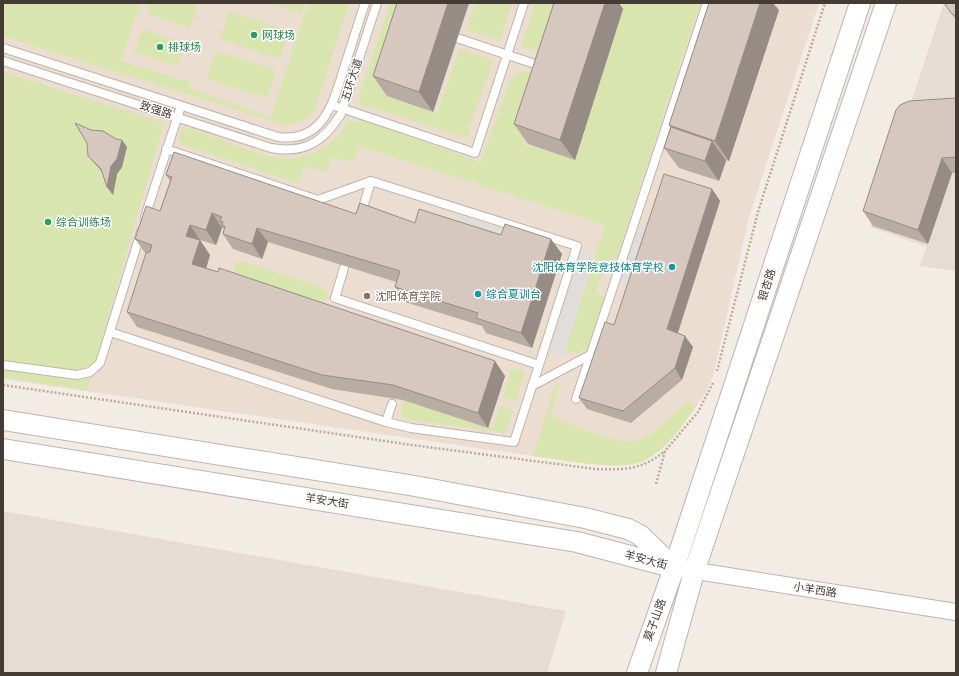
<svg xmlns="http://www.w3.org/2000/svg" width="959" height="676" viewBox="0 0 959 676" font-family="'Source Sans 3','Noto Sans SC',sans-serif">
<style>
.residential{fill:#e6dcd4}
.education{fill:#ebddd0}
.green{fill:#d8e5af}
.parking{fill:#e0ddda}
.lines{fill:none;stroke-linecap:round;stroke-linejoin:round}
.service-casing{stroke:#c0b4ab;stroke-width:10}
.minor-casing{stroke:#c0b4ab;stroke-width:18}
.tertiary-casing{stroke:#c0b4ab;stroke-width:22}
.path{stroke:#beaa9a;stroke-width:2.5;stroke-dasharray:2 2;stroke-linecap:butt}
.service{stroke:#fff;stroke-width:8}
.minor{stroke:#fff;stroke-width:16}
.tertiary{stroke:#fff;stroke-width:20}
.wall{fill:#b8aca3}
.shaded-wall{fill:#968c85}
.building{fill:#d6c8be;stroke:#968c85}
.leisure-dot{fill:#2e9e5b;stroke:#fff;stroke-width:1.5}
.culture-dot{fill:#0f9aa8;stroke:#fff;stroke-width:1.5}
.education-dot{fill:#8d6e63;stroke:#fff;stroke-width:1.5}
.labels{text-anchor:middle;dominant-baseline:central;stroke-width:3;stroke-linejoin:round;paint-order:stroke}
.leisure-label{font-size:11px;fill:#27864d;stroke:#fff;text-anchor:start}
.street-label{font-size:11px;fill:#443b35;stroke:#fff}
.culture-label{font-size:11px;fill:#0d838f;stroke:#fff;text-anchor:end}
.education-label{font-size:11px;fill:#785e54;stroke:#fff;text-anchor:start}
</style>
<rect width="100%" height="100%" fill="#f2ece5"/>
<g class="residential">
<polygon points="944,3 956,3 956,271 919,266 927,247 870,227"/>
<polygon points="3,511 566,611 547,673 3,673"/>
</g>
<polygon class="education" points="3,3 819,3 749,217 713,376 705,394 677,433 661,450 644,461 614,466 533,456 3,379"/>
<g class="green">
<polygon points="3,3 140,3 121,61 190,82 188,88 271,117 308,3 349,3 314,112 300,122 285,125 3,36"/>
<polygon points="151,3 192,3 197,5 190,28 147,14"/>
<polygon points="268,3 305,3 301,14"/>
<polygon points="390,3 418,3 387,96 437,114 460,49 493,60 470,126 468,138 360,104 359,98"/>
<polygon points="475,3 512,3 500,40 466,29"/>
<polygon points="536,3 569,3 551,56 521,46"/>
<path d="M624 3H700L617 257 606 263 595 294 605 297 588 348 578 353 565 351 605 225 359 146 353 162 332 157 327 172 304 166 297 183 180 144 179 138 182 130 191 128C216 137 259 157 285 159 301 160 327 149 338 136 342 132 344 126 347 120L365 121 481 162 510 79C521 65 530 73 545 78L523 144 573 159Z"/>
<polygon points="229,11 289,31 280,59 220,39"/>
<polygon points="142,29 185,43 177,66 135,52"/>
<polygon points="216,51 276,70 267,98 207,79"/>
<polygon points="3,72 164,123 87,391 3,377"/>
<polygon points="241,261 325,288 328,294 326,300 319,303 238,277 234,271 235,264"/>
<polygon points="512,368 525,372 516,401 503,396"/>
<path d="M556 384 560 385 550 416C569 423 620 447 638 440 657 433 673 414 688 401L696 407C681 427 668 448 645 460 624 473 558 459 533 456Z"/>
<polygon points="403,400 493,428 500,406 513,410 505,433 407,419 401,416"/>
</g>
<g class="parking">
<polygon points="457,214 515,233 510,246 453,227"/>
<polygon points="639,224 651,228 633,287 620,283"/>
<polygon points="581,251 595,255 563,357 549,353"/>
</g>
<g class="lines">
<defs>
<g id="service">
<polyline points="457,38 544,67"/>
<path d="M3 48 278 137C325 143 334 100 345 65 352 44 358 24 365 3"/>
<path d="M3 61 271 148C305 154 323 142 341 114L377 3"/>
<polyline points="332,105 475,153 524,3"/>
<polyline points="166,149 318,200 371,181 577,246 539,365 335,298 344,268"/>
<polyline points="361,214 371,181"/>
<polyline points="145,217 181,106"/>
<polyline points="110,332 386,422 411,428 514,442 539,365"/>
<polyline points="3,365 77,375 90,372 100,363 141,232"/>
<polyline points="532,386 590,355"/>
<polyline points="576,399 707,3"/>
<polyline points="386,422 392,404"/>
</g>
<polyline id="minor" points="684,569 956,612"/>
<g id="tertiary">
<polyline points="3,420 415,486 585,518 628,529 640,535 674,568"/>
<polyline points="3,449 577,542 672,567"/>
<polyline points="637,673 674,568 860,3"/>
<polyline points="666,673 694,572 886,3"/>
</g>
</defs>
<use href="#service" class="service-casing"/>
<use href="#minor" class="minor-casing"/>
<use href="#tertiary" class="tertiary-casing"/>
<g class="path">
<polyline points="717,371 758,212 825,3"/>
<path d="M3 385 412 445 595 469C624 470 642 470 665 451"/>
<polyline points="656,484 665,451 698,412 713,383"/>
</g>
<use href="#service" class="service"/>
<use href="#minor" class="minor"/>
<use href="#tertiary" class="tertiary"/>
</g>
<g class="wall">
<polygon points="397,3 469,3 433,112 387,96 373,76"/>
<polygon points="554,3 619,3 623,9 575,160 528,144 514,124"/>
<polygon points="944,3 956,3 956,20"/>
<polygon points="779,10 729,161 725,160 726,161 719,181 679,168 664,148 671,128 669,125"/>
<polygon points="956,98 956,173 952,173 928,244 873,226 863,211"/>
<polygon points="127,147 122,167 117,174 113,195 107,187 102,172 94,163 88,156"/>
<polygon points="166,175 356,214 415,223 501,235 562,254 532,348 486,333 482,326 405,302 395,287 396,282 268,242 262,259 233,249 223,234 225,229 222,228 216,245 200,240 200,241 210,255 206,268 505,376 488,428 403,400 332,389 137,327 127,312 146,254 135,239 160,211 170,181"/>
<polygon points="712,189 720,201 678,333 693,347 682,380 631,423 587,409 579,398 614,325"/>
</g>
<g class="shaded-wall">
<polygon points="448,3 469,3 433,112 419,92"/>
<polygon points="605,3 619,3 623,9 575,160 560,140"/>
<polygon points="760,3 773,3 779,10 729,161 715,141"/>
<polygon points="122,140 127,147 122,167 117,174 113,195 107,187 111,166"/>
<polygon points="712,141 726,161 719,181 705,161"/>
<polygon points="942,158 952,173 928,244 918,230"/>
<polygon points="712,189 720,201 675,341 667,329"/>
<polygon points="212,213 222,228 216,245 206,230"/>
<polygon points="190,225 210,255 203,279 192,264 186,236"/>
<polygon points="257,228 268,242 262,259 252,244"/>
<polygon points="551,239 562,254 532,348 521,333"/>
<polygon points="685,336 693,347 682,380 675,368"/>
<polygon points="495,361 505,376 488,428 478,413"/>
</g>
<g class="building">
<polygon points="397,3 448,3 419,92 373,76"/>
<polygon points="554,3 605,3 560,140 514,124"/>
<polygon points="709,3 760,3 715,141 669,125"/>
<polygon points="944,3 956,3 956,16 952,14"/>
<polygon points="956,98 956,157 942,158 918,230 863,211 896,110 900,105 909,101"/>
<polygon points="75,123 91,130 103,131 116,139 122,140 117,159 111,166 107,187 101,169 88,156 87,143"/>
<polygon points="671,127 712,141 705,161 664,148"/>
<polygon points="174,152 356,214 360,203 415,223 419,209 501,235 505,224 551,239 521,333 476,318 478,313 395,287 400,271 257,228 252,244 223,234 225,226 222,225 223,222 220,221 222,217 212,213 206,230 190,225 186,236 200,240 192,264 218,272 219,268 495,361 478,413 393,385 322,375 127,312 146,253 150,252 152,245 135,239 146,206 160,211 172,177 166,175"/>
<polygon points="664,174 712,189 667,329 685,336 675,368 623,411 579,398 605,322 614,325"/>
</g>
<g class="leisure-dot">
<circle cx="254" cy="35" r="4"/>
<circle cx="160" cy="47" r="4"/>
<circle cx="48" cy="222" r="4"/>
</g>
<g class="culture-dot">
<circle cx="672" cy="267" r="4"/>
<circle cx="478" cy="294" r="4"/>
</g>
<circle class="education-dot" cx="367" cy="296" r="4"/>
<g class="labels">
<g class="leisure-label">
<text x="262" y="35">网球场</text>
<text x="168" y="47">排球场</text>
<text x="56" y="222">综合训练场</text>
</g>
<g class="street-label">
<text transform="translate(352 80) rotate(-72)">五环大道</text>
<text transform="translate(156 110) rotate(18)">致强路</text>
<text transform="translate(767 285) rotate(-72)">银杏路</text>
<text transform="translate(327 501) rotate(9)">羊安大街</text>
<text transform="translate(646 560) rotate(15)">羊安大街</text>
<text transform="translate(815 590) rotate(9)">小羊西路</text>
<text transform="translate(655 620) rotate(-70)">莫子山路</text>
</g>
<g class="culture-label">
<text x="664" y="267">沈阳体育学院竞技体育学校</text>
<text x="486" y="294" text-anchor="start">综合夏训台</text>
</g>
<g class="education-label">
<text x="375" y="296">沈阳体育学院</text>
</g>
</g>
<rect width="959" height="676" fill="none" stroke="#443b35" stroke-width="8"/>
</svg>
